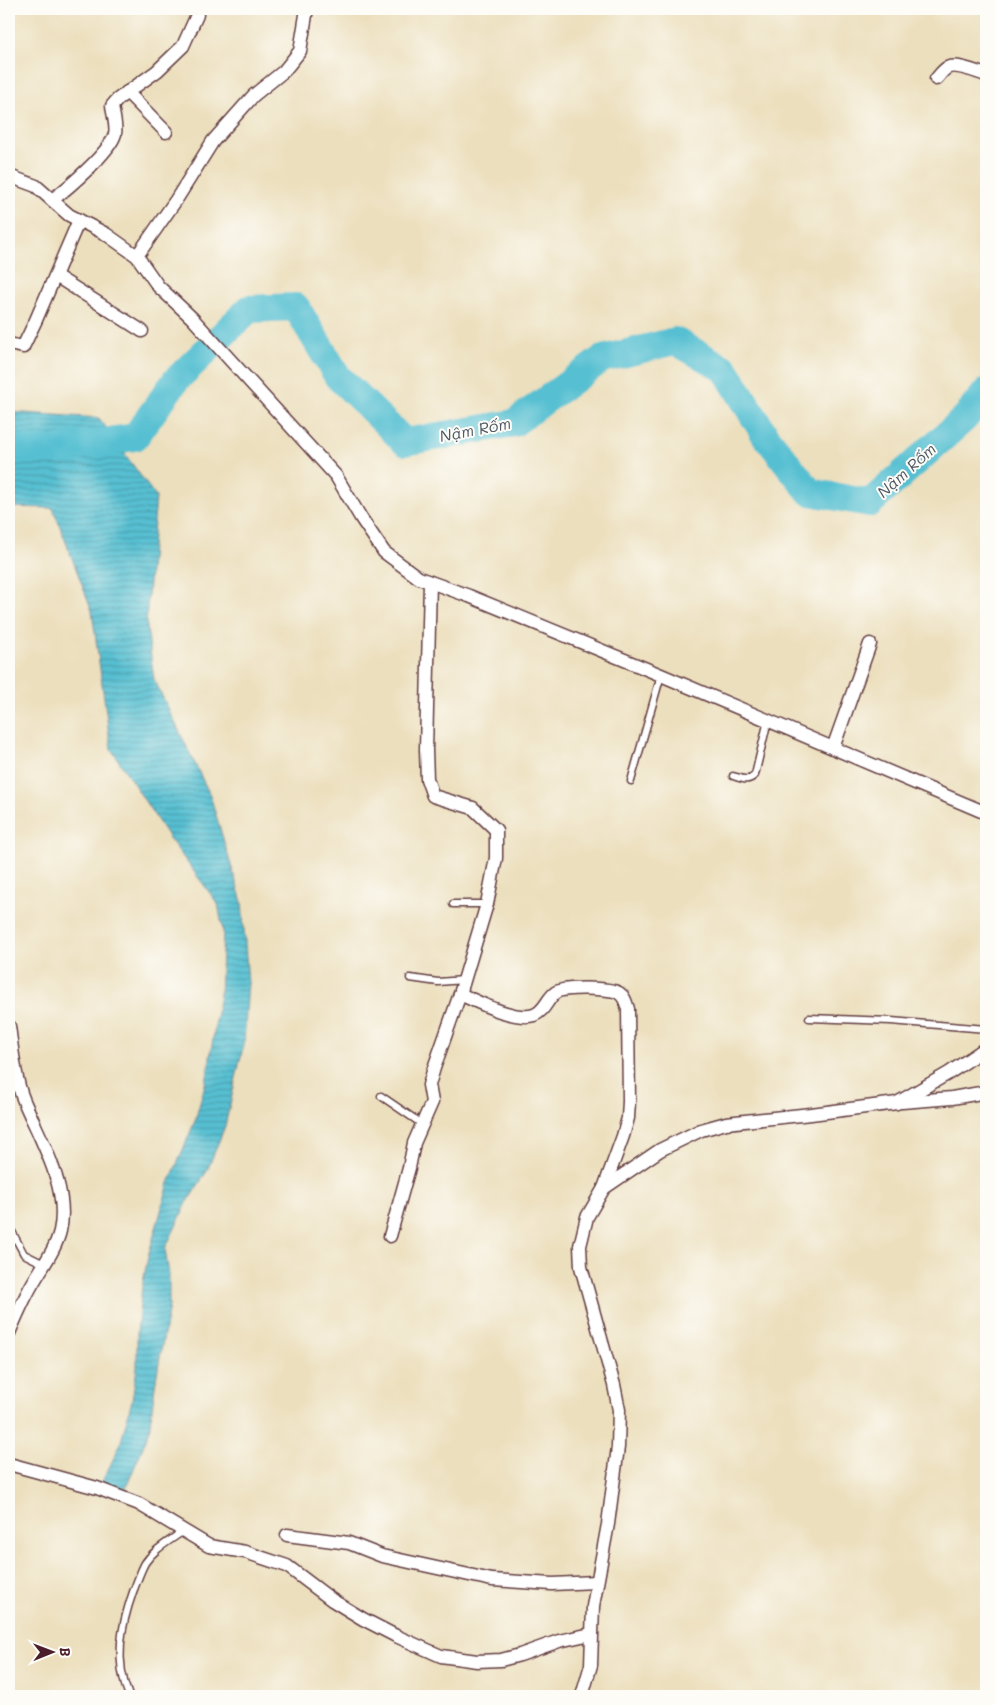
<svg xmlns="http://www.w3.org/2000/svg" width="995" height="1705" viewBox="0 0 995 1705" font-family="Mali,sans-serif">
<style>
.water{fill:url(#water-rules);stroke:#50707e}
.lines{fill:none;stroke-linecap:round;stroke-linejoin:round}
.river{stroke:#56c0d2;stroke-width:28}
.service-casing{stroke:#623c41;stroke-width:9}
.minor-casing{stroke:#623c41;stroke-width:15}
.service{stroke:#fff;stroke-width:6}
.minor{stroke:#fff;stroke-width:12}
.labels{text-anchor:middle;dominant-baseline:central;stroke-width:4;stroke-linejoin:round;paint-order:stroke}
.water-label{font-size:16px;font-style:italic;fill:#4e5765;stroke:#fdfcf7}
</style>
<defs>
<pattern id="water-rules" width="6" height="5" patternUnits="userSpaceOnUse" patternTransform="scale(1.25)"><rect width="6" height="5" fill="#56c0d2"/><path d="M0 2.5h6" fill="none" stroke="#499bab"/></pattern>
</defs>
<rect width="100%" height="100%" fill="#fdfcf7"/>
<filter id="ink" filterUnits="userSpaceOnUse"><feTurbulence type="fractalNoise" baseFrequency=".02" numOctaves="2"/><feDisplacementMap in="SourceGraphic" scale="10" xChannelSelector="R" yChannelSelector="G"/><feConvolveMatrix kernelMatrix="1 2 1 2 8 2 1 2 1" color-interpolation-filters="sRGB"/></filter>
<filter id="wash" filterUnits="userSpaceOnUse"><feTurbulence type="fractalNoise" baseFrequency=".0096" numOctaves="4" result="noise"/><feDisplacementMap in="SourceGraphic" scale="20" xChannelSelector="R" yChannelSelector="G"/><feGaussianBlur stdDeviation="1.12" result="paint"/><feColorMatrix in="noise" values="0 0 0 0 0 0 0 0 0 0 0 0 0 0 0 0 0 1.4 0 .05"/><feComposite in="paint" operator="in"/></filter>
<g filter="url(#wash)">
<rect width="100%" height="100%" fill="#ecdfbd"/>
<polygon class="water" points="9,412 99,418 156,497 146,620 154,679 210,795 242,902 248,983 244,1043 225,1126 207,1171 188,1201 165,1249 169,1274 169,1306 155,1386 149,1432 124,1493 101,1484 120,1445 132,1400 137,1368 137,1333 142,1287 148,1256 169,1183 195,1121 207,1077 220,994 223,931 218,904 169,838 111,749 92,611 53,508 9,507"/>
<g class="lines">
<polyline class="river" points="9,448 58,449 135,437 176,380 249,309 296,307 338,377 405,442 514,423 602,359 675,341 725,369 765,435 810,492 870,503 965,418 986,392"/>
</g>
</g>
<g filter="url(#ink)">
<g class="lines">
<defs>
<g id="service">
<path d="M733 776C743 779 748 782 755 775L768 720"/>
<polyline points="631,781 661,675"/>
<polyline points="453,904 487,904"/>
<polyline points="410,978 438,982 464,980"/>
<polyline points="809,1018 891,1021 986,1029"/>
<polyline points="381,1096 422,1124"/>
<polyline points="9,1226 24,1254 44,1264"/>
<path d="M129 1696C114 1661 121 1626 133 1592 137 1582 140 1572 145 1563 154 1549 170 1541 183 1531"/>
</g>
<g id="minor">
<path d="M936 79C939 76 943 70 947 68 955 63 977 72 986 75"/>
<polyline points="127,92 166,132"/>
<polyline points="9,176 36,186 69,215 106,234 137,256 158,286 192,318 336,476 361,518 384,552 419,578 469,596 661,675 986,813"/>
<path d="M52 200C68 188 110 152 115 134 117 127 113 114 112 106L118 99 157 71 183 46 197 15"/>
<polyline points="137,256 176,200 213,141 254,95 284,71 300,51 307,9"/>
<polyline points="56,276 142,331"/>
<polyline points="9,344 23,347 36,320 79,220"/>
<polyline points="833,748 870,644"/>
<path d="M460 994C478 1002 514 1021 534 1015 545 1011 547 999 555 993 562 986 611 988 619 993 625 997 626 1003 628 1009L629 1101 628 1118 623 1136 604 1188 587 1217 580 1246 581 1267 614 1385 619 1410 618 1447 608 1524 593 1606 591 1665 582 1696"/>
<path d="M9 1026C12 1048 15 1080 24 1101 40 1139 70 1188 60 1231 55 1252 38 1272 28 1292 21 1305 15 1319 9 1333"/>
<polyline points="902,1102 952,1098 986,1092"/>
<polyline points="604,1188 660,1150 701,1130 726,1123 811,1114 897,1103 949,1073 986,1048"/>
<polyline points="390,1236 409,1168 414,1143 432,1102 429,1085 434,1068 460,994 487,904 496,858 496,830 473,808 433,796 427,779 426,750 430,582"/>
<polyline points="9,1464 97,1488 139,1504 209,1546 245,1552 287,1566 332,1600 363,1619 396,1636 441,1656 477,1661 501,1660 520,1655 559,1641 591,1634"/>
<polyline points="287,1535 349,1543 382,1556 492,1580 552,1584 596,1582"/>
</g>
</defs>
<use href="#service" class="service-casing"/>
<use href="#minor" class="minor-casing"/>
<use href="#service" class="service"/>
<use href="#minor" class="minor"/>
</g>
</g>
<g class="labels">
<g class="water-label">
<text transform="translate(475 429) rotate(-11)">Nậm Rốm</text>
<text transform="translate(906 470) rotate(-42)">Nậm Rốm</text>
</g>
</g>
<rect width="995" height="1705" fill="none" stroke="#fdfcf7" stroke-width="30"/>
<g transform="translate(52 1652) rotate(89)" stroke="#fdfcf7" stroke-width="4" paint-order="stroke">
<path d="M0-4L9 19L0 12L-9 19Z" fill="#4a1f2b"/>
<text y="-8" font-size="14" font-weight="bold" text-anchor="middle" fill="#4a1f2b">B</text>
</g>
</svg>
